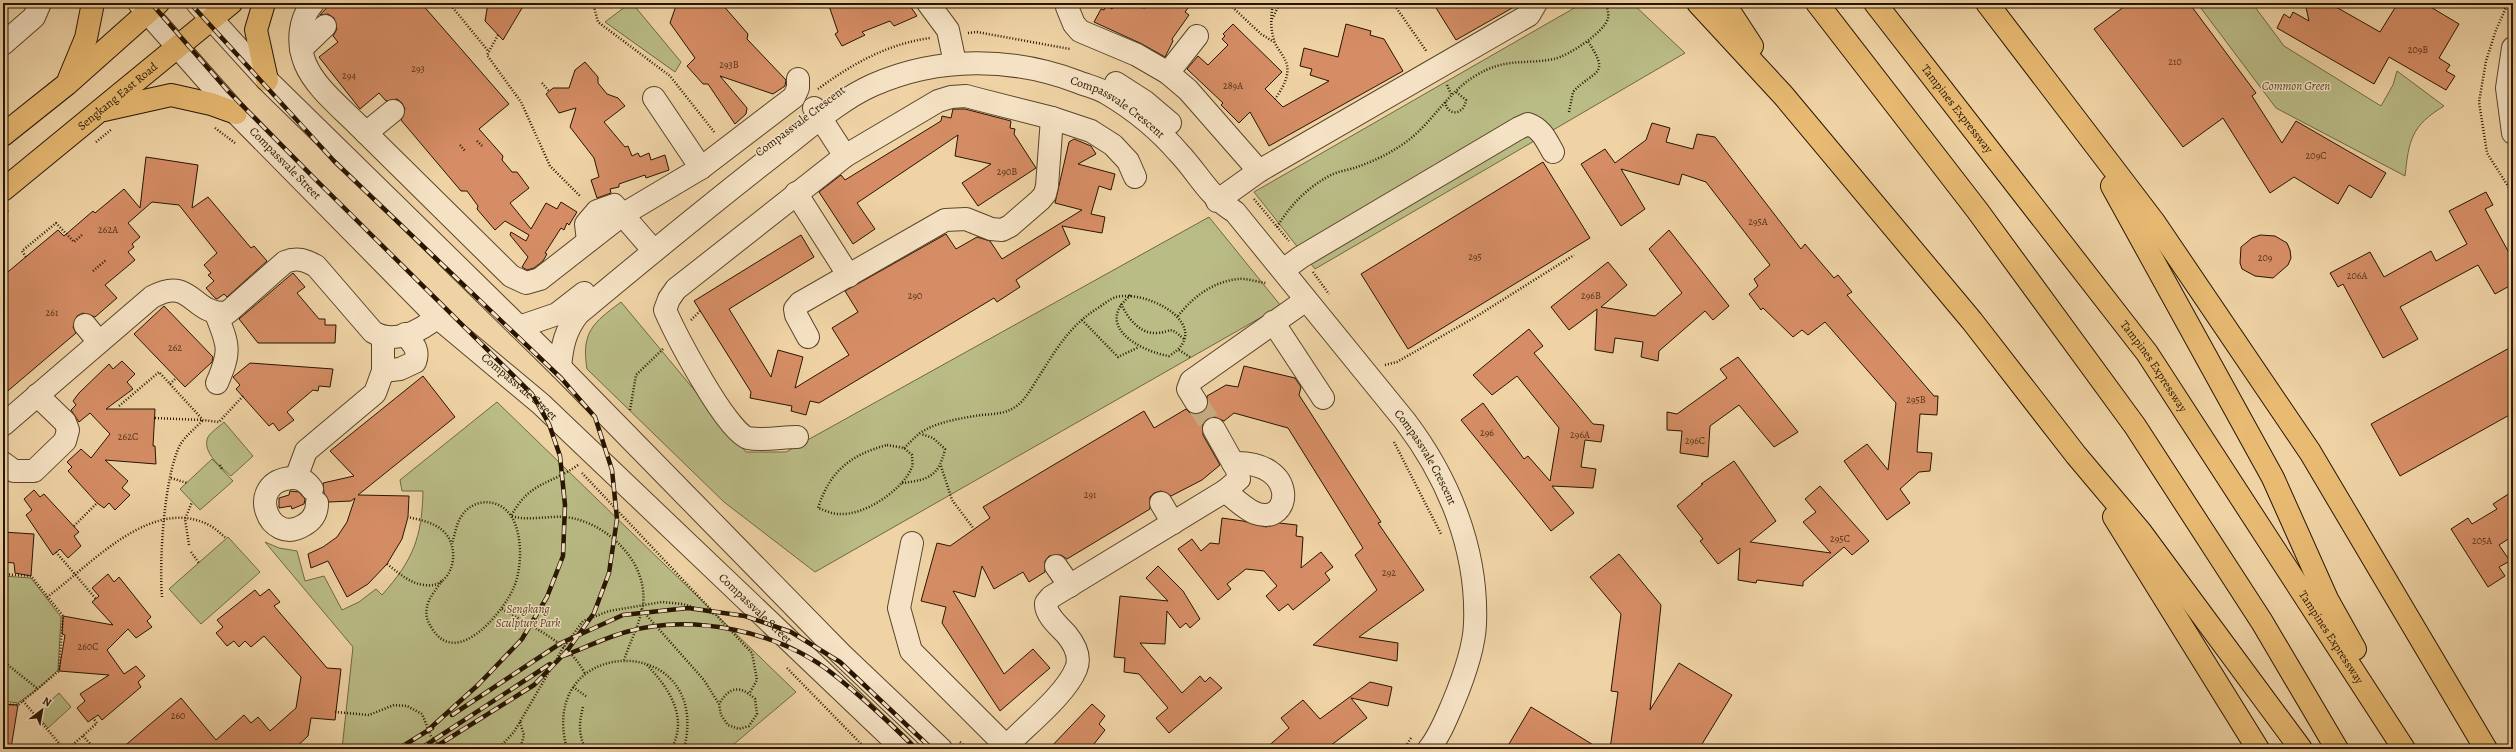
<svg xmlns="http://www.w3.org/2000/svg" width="2516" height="752" viewBox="0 0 2516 752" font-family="Alegreya,serif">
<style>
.green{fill:#babc86;stroke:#706843}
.building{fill:#d68d65;stroke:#271500}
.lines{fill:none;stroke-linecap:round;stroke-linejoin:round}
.minor-tunnel{stroke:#c7ad84;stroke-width:22;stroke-dasharray:22 11;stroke-linecap:butt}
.minor-casing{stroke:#594429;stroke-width:24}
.major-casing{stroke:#271500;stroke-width:24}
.highway-casing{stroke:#271500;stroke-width:24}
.path{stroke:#271500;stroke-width:2.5;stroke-dasharray:1 2;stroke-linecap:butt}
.minor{stroke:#f5e2c4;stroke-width:22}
.major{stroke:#e8ba72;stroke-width:22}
.highway{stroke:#e8ba72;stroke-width:22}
.rail-casing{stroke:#271500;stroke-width:4.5}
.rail{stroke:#f5e2c4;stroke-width:3;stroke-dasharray:9;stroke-linecap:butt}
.labels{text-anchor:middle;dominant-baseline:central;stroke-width:3;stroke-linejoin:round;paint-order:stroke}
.number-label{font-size:10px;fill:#533319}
.park-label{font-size:12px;font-style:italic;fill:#534728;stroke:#f5e2c4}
.street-label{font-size:12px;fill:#271500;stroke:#f5e2c4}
</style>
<rect width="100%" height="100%" fill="#efd3a5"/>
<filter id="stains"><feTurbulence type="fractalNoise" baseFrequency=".005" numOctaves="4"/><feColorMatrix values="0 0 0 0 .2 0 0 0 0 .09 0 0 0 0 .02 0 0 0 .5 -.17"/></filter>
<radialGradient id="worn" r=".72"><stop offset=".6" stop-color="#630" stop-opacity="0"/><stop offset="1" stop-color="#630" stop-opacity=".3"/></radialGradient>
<g class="green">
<polygon points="630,3 632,3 681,62 675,72 605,22"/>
<polygon points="1583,3 1632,3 1685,53 1315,269 1254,192"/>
<path d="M2197 3H2252L2284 46 2381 106 2393 85 2397 71 2444 106C2411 126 2409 140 2405 176L2276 108Z"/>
<path d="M1209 217 1281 306 815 572 724 502 587 369C581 332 593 323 621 302L746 452H786Z"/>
<path d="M497 402 796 692 728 749H342L353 647 265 542 279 548 297 551 305 581 324 576 342 610 359 602 376 589 382 595C413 560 422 538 423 491H402L400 480Z"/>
<path d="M224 422 253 456 231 476C222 468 201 452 208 437 211 432 220 426 224 422Z"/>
<polygon points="212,459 233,481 200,510 180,489"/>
<polygon points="228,537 260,572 201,624 169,589"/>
<polygon points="3,576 31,578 61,617 58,670 38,689 18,703 3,701"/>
<polygon points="59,693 71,707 48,728 36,714"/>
</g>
<g class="building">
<polygon points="331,3 421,3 509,104 479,129 503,156 502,160 512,172 517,172 529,188 510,203 531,229 546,203 557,209 561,202 577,212 569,225 567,223 564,230 561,228 545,253 547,254 543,261 534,268 527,270 522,267 528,257 510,235 511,232 526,241 529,235 505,221 495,230 477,209 478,206 467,191 461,191 401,120 405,109 402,103 397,99 386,101 379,93 360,109 319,57 338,42 333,36 337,29 334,18 328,14 320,15"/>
<polygon points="488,3 525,3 503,40 485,21"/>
<polygon points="677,3 721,3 748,34 747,39 786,80 785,86 773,94 720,76 747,108 746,114 735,124 708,84 703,84 687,66 695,58 670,23"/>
<polygon points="828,3 908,3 917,16 894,26 890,21 862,32 865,35 842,46 835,34 838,32"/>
<polygon points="1144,3 1192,3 1185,12 1189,15 1172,39 1173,41 1165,57 1142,44 1094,22 1101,9 1104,10 1106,5 1112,9 1114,5 1145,8"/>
<polygon points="1433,3 1521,3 1456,40"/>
<polygon points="2129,3 2189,3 2256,93 2252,96 2282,143 2296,121 2386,173 2371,198 2349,185 2338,204 2294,177 2270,193 2223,118 2183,147 2094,29"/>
<polygon points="2305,3 2329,3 2380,32 2398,3 2424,3 2459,24 2439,58 2450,65 2446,71 2455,76 2446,90 2389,57 2374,84 2277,28 2284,14 2290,18 2293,12 2309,21"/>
<polygon points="1233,24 1282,72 1265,89 1283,107 1329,81 1310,75 1312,69 1300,66 1304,48 1338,57 1346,24 1371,31 1370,35 1384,39 1403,71 1269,146 1250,112 1239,123 1221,105 1223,103 1187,69 1198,56 1208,65 1228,45 1222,39 1225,36 1223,34"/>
<polygon points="585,62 598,77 598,83 607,94 618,98 625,106 604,122 625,147 628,146 632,156 638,153 640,157 649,153 651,160 665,155 669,170 646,178 645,175 619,184 619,187 610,189 611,193 597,198 591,180 599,177 594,158 570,127 576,108 559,113 546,94 553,88 569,88 575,70"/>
<polygon points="953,109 965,109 1011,121 1010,128 1015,129 1014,134 1036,168 978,206 962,183 991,164 955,156 958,135 857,203 875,229 853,244 819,192 841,175 845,180 941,121 942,116 951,118"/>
<polygon points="1652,123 1670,128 1666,142 1693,149 1697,134 1715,137 1801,249 1805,244 1834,278 1838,275 1852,292 1847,295 1934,396 1938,396 1937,415 1920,414 1917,452 1932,453 1930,471 1919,472 1900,489 1910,503 1887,520 1844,461 1867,444 1888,470 1896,403 1825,322 1808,335 1802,330 1793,337 1763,308 1761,310 1749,294 1758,286 1754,279 1770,265 1706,182 1682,174 1679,185 1621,169 1645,209 1621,226 1581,164 1605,149 1615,163 1646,140"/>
<polygon points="1074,139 1091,146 1096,154 1078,164 1115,174 1111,190 1099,186 1091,214 1105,217 1102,233 1062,226 1070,244 1016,280 1020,287 997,302 994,298 819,403 810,401 806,415 791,411 792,406 750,398 751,392 694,301 801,235 814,257 729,309 771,377 778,350 803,357 795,388 849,355 832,328 858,312 845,291 946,234 956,249 977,237 990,241 1002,259 1082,210 1055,203 1069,142"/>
<polygon points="146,157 198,165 192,208 208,197 251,248 254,246 267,261 227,297 224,294 217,299 215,298 206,288 214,281 208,275 211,273 204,265 217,253 179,205 152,202 128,223 140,237 132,244 134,247 128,252 135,260 105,285 117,298 95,317 83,313 77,316 73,327 76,333 3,395 3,276 58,230 64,236 93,211 95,213 124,189 140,208"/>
<polygon points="1543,162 1590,238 1408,349 1361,274"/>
<polygon points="2486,192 2493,205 2485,209 2513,260 2513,284 2495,294 2478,265 2400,307 2418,339 2383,358 2343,284 2338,287 2330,273 2370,252 2384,277 2431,251 2436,261 2467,244 2449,211"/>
<polygon points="1669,230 1729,306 1713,320 1705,311 1659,351 1658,361 1641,357 1643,342 1615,338 1613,353 1595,350 1597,309 1569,330 1551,307 1608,262 1627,285 1601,307 1655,316 1682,293 1649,249"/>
<polygon points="2260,235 2275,236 2287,243 2290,250 2291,258 2288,265 2273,278 2255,276 2242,269 2240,263 2241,247 2252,238"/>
<polygon points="293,273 305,287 297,293 319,319 325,319 325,325 336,325 335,343 258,343 239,319"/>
<polygon points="164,306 213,357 212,362 185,387 134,334"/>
<polygon points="1529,329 1543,346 1534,353 1593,424 1604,425 1601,442 1585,440 1581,467 1596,469 1593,488 1552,486 1574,513 1551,531 1461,420 1483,403 1524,459 1528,456 1550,481 1559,428 1517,376 1492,395 1473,375"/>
<polygon points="2513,346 2513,413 2400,476 2371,424"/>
<polygon points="1738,357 1798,432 1774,447 1739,405 1710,426 1708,457 1680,453 1682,431 1667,430 1667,412 1677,414 1727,378 1720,369"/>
<polygon points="122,361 135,374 127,382 133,389 106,409 155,409 153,446 155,446 156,464 105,460 128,481 122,488 130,495 115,510 109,503 104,508 97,503 68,471 72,467 67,462 81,449 91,458 110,434 90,413 79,422 71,410 76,405 73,401 79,393 109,364 113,369"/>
<polygon points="250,363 333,369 330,387 319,386 318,391 313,390 287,412 294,420 279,431 273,423 269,426 236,389 240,385 233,377"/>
<polygon points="1244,366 1295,378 1301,387 1299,395 1381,522 1378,523 1424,590 1359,637 1398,643 1397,661 1313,645 1377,590 1355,555 1363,548 1288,428 1234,413 1224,421 1214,417 1203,423 1203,435 1220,465 1202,480 1171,496 1161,491 1154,493 1150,497 1150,509 1067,559 1061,555 1049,556 1045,561 1045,572 1029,582 1023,572 994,589 982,566 975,597 953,591 1004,674 1033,649 1050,668 1000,711 942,623 946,607 921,601 937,543 950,546 990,518 983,507 1144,411 1154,428 1186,409 1190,413 1202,413 1207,408 1207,396 1226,385 1238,387"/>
<polygon points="423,376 455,417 358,495 409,496 408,517 402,539 387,564 368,584 347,597 328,561 311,568 308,554 323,547 337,537 347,522 355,498 351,501 329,502 324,493 323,483 354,476 330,451"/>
<polygon points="1734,461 1776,521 1750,542 1831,553 1803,522 1816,512 1805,499 1820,486 1869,541 1852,555 1844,547 1803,582 1803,586 1757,580 1756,583 1738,580 1740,548 1718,564 1700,541 1703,539 1677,506 1703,484 1701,484"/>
<polygon points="34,490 40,497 44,494 79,532 74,536 81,546 68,558 60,549 53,555 26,515 32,510 24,499"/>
<polygon points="290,491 299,492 305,499 304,504 292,509 291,506 279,508 279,498 289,495"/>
<polygon points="2513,491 2513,536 2499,545 2510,561 2499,567 2505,576 2488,587 2451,529 2468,518 2472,524 2497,509 2493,504"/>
<polygon points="1222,518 1243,521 1266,527 1279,523 1297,525 1296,536 1303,537 1301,568 1321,552 1333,567 1325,573 1330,580 1293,610 1288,604 1279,611 1266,596 1277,586 1264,571 1246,569 1227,584 1231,589 1218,600 1178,549 1192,539 1201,551 1210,543 1219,544"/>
<polygon points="3,532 34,534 31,576 15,573 14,563 3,562"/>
<polygon points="1619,554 1661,605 1650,710 1679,663 1732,695 1699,749 1610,749 1618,692 1611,691 1621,614 1590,577"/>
<polygon points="1158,566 1183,591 1200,619 1190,628 1186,623 1180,628 1167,611 1165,644 1140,643 1182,693 1200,676 1205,682 1210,677 1222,688 1169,733 1156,718 1168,708 1139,674 1124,672 1125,658 1114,657 1120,596 1168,601 1146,578"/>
<polygon points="108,574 114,582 119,577 151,617 147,621 152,627 136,638 128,629 107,650 124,674 136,666 145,676 138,682 141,687 102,720 98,715 88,722 77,708 85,701 80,694 109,675 59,671 65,635 62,634 63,616 113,625 92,602 99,596 92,588"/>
<polygon points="269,589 280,602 274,606 327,668 341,669 335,720 311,718 308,736 294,749 121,749 181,698 216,740 244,715 251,723 258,717 270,731 296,708 301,677 264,636 251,647 245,641 239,647 234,641 227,646 216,633 223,627 217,620 255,590 260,596"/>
<polygon points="1370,682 1392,687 1388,706 1351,698 1367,718 1326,749 1265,749 1289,728 1281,718 1303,700 1320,719"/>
<polygon points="3,704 18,705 11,748 3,748"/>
<polygon points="1092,704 1105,716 1099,724 1105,730 1094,744 1094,749 1049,749"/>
<polygon points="1531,707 1600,749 1506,749"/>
</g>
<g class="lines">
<polyline class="minor-tunnel" points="1196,402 1214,429"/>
<defs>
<g id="minor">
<path id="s1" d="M139 3 236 113 437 317 541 404 903 749"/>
<polyline points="197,3 267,80 560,367 841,654 941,749"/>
<path d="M313 3C299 19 297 43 305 63 315 88 343 109 362 129 411 178 461 227 511 276L526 283 540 279 622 215 701 168 794 97 798 88V79"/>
<polyline points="928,3 948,30 955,63"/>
<polyline points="1069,3 1067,7 1074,24 1080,31 1137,55 1168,73 1188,90 1259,171"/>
<polyline points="3,44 34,17 40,3"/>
<polyline points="2513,48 2507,88 2513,133"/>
<polyline points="301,49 325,26"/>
<polyline points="1168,73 1197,36"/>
<polyline points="1116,83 1144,101 1170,123"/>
<polyline points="654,98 701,168"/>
<polyline points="814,108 845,156"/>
<polyline points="366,133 393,111"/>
<polyline points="796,193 849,276"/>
<polyline points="1217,201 1259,171 1529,15 1536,3"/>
<polyline points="588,241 586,224 597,211 614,205 654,251"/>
<path d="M1283 270 1301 257 1519 128 1528 124C1542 129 1546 140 1553 152"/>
<path d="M216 314C229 346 231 351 217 383"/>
<polyline points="1273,322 1323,398"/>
<polyline points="85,325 99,342"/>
<polyline points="519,327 557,314 584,293"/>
<polyline points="808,337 796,315 795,309 800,303 945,220 966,219 991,229 1002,230 1010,226 1040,200 1045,194 1047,186 1052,118"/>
<path id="s2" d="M560 367C562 346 565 331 578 314 644 259 711 204 779 151 808 129 839 100 873 85 939 56 1012 57 1078 82 1088 86 1099 88 1108 94 1133 109 1159 130 1178 152 1200 175 1206 194 1235 212L1405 421C1449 479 1478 550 1475 624 1474 650 1463 679 1453 703 1446 719 1440 735 1429 749"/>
<path d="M383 371 400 369 415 362C420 349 412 343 405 334"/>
<polyline points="1196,402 1188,389 1191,381 1306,300"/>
<path d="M3 425 152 297C192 275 191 315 227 313L285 262C297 257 305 260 316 266L373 332C394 345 421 331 437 317"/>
<path d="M797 437C782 437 763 441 748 438 727 433 675 333 665 310L669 299 676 289 845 156 938 101 951 97 966 96 981 100 1052 118 1091 131 1113 145 1128 161 1135 177"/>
<polyline points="3,463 14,471 34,471 65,441 68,430 65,422 37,395"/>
<polyline points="296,478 306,451 375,393 383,371 383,338"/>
<path d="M312 489C307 482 301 477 292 478 244 481 268 548 304 525 313 520 317 512 317 503"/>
<path d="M1225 491C1234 498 1245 509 1255 513 1293 527 1299 460 1233 463"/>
<polyline points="1161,503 1173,523"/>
<polyline points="912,543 899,608 911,651 1006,746"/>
<polyline points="1056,566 1070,586"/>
<path d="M1004 749C1024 727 1065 696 1076 669 1081 657 1075 645 1067 635 1060 627 1045 615 1046 603L1051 597 1225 491 1239 479 1237 470 1214 429"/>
</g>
<g id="major">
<polyline points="264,3 256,30 267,80"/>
<polyline points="69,79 86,38 93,3"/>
<polyline points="104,110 171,95 211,104 236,113"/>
<polyline points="3,135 67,84 158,3"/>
<path id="s3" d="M3 190 231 3"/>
</g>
<g id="highway">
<polyline points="1698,3 1783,95 1972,321 2076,455 2140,531 2301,749"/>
<polyline points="1724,3 1752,46"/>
<polyline points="1817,3 1977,210 2135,426 2262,622 2337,749"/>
<path id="s4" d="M1875 3 2147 353 2404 749"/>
<polyline points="1987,3 2154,222 2310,452 2486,749"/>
<polyline points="2112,186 2273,478 2327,599 2355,649"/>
<polyline points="2114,517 2258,749"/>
</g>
</defs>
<use href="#minor" class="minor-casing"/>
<use href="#major" class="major-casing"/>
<use href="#highway" class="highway-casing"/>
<g class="path">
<polyline points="449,3 489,52"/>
<polyline points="593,3 598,22 670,76 715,133"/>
<polyline points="1228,3 1261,34 1274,42"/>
<path d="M1273 3C1271 16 1270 27 1274 40 1276 48 1283 54 1286 62 1291 75 1282 89 1275 99"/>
<polyline points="1393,3 1427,52"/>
<polyline points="2508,3 2496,30 2486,61 2479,102 2487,153 2513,194"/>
<polyline points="1272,19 1280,3"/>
<polyline points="968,33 977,32 1070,49"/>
<polyline points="498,35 487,55 521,102 550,166 581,197"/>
<polyline points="542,83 549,91"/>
<polyline points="1447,85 1451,94"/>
<path d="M818 89C852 64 887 44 930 38"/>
<path d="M1445 102C1448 117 1464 115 1466 100L1455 91"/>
<path d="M1569 112 1573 92C1594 69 1612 77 1587 40"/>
<polyline points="215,128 235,143"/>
<polyline points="477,141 482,146"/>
<polyline points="96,142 112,129"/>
<polyline points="460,145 465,151"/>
<polyline points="1254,199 1289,241"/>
<polyline points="3,215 8,210"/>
<path d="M1277 227C1291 204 1308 187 1331 175 1339 171 1349 170 1357 167 1374 161 1391 153 1406 142 1432 123 1447 93 1475 76 1506 57 1523 65 1554 59 1568 56 1605 32 1608 18 1609 14 1607 7 1606 3"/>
<polyline points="26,257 22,251 56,223 74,242 83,234"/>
<polyline points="93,271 106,260"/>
<polyline points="1313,272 1329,294"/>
<path d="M1121 304C1128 318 1139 334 1157 333 1173 332 1168 325 1184 339"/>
<path d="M1178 316C1193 297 1212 282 1238 279 1246 278 1257 282 1266 283"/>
<polyline points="691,320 700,311"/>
<polyline points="1082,320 1118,357 1139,347"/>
<polyline points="1179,350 1190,357"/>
<polyline points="1385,365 1397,362 1477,316 1574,255"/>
<polyline points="170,384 176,378"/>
<polyline points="119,406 159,372 203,420 219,422 243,396"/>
<polyline points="630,410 636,375 663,349"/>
<polyline points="155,418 202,420"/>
<polyline points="1394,442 1441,534"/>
<path d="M887 445 904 448 912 455C912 459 913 464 912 467 903 490 864 516 839 514 832 514 824 510 818 508 830 471 850 455 887 445Z"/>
<path d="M904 448C911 442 917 434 925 430 941 421 963 418 981 415 993 414 1005 414 1015 407 1025 401 1032 387 1038 378 1055 351 1070 325 1098 308 1104 304 1110 299 1116 297 1150 289 1216 328 1169 356 1139 351 1093 325 1131 295"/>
<polyline points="220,465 222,469"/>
<path d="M578 465C550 485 530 481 511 516 531 522 551 514 572 518 610 526 648 563 643 605 640 623 630 642 624 660"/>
<polyline points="941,466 952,500 974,529"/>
<polyline points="582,473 752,653 757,680 749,694"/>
<polyline points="171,478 187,483"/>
<path d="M902 483C929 480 939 476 945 449L933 438 921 434"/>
<polyline points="74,526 97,503"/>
<polyline points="189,545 185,519 192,502"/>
<polyline points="56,552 96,599"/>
<polyline points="191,552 199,563"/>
<path d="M387 564C399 573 409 583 424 585 453 590 463 547 442 530 433 522 420 520 408 517"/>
<polyline points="3,574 31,576 63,616 59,671 18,705 3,704"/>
<path d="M442 581C437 588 428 599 427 607 425 617 428 622 433 630 458 668 504 611 514 587 522 568 523 534 511 516 499 497 472 498 461 517 456 524 455 535 452 543"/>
<path d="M47 597C90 566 151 495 209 525 215 528 221 534 226 538"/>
<path d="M162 597C159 561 164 477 180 445 185 436 196 428 203 420"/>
<path d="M502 609C530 626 571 643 585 674"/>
<path d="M641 609 704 680 719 704 721 715 728 725 739 729 749 726 757 714 755 699C740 685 730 686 719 704"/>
<polyline points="3,661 38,689"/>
<path d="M647 665C669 688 689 718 671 749"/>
<polyline points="787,668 866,749"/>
<polyline points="573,687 587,697"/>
<polyline points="23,701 64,749"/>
<path d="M583 707C579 722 578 735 586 749"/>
<polyline points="335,712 369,715 394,705 407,706 422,714 431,736 442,749"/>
<polyline points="83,736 95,749"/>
<polyline points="960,742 968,749"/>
<polyline points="68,749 97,723 93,718"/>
<polyline points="429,749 438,744"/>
<polyline points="498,749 514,732 563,648 583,621 609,611 662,602 683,604 714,614"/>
<polyline points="520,749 524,735 520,722"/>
<path d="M567 749C535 633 714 630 684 749"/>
<polyline points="1404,749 1411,738"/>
</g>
<use href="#minor" class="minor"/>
<use href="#major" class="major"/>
<use href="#highway" class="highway"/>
<defs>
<g id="rail">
<polyline points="151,3 228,91 314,178 532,394 549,424 560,456 565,505 563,556 547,597 522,639 478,685 427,731"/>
<polyline points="190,3 334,161 561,378 595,417 612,470 617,519 609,573 594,613 567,651 534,685 432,749"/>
<path d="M563 656C584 648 605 638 626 632 692 613 779 631 833 674 862 697 890 723 916 749"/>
<polyline points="452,715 561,643 623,615 688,608 745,616 791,632 840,662 932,749"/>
<polyline points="398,749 432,728"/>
<polyline points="420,749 550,664"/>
</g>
</defs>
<use href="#rail" class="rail-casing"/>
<use href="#rail" class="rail"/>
</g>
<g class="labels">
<g class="number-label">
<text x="2418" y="49">209B</text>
<text x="2175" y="61">210</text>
<text x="729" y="64">293B</text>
<text x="418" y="68">293</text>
<text x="349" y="75">294</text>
<text x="1233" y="85">289A</text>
<text x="2316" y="155">209C</text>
<text x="1007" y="171">290B</text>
<text x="1758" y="221">295A</text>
<text x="108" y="229">262A</text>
<text x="1475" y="256">295</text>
<text x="2265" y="257">209</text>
<text x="2357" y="275">206A</text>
<text x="915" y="295">290</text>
<text x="1591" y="295">296B</text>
<text x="52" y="312">261</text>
<text x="175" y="347">262</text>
<text x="1916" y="399">295B</text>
<text x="1487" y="432">296</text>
<text x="1580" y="434">296A</text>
<text x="128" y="436">262C</text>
<text x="1695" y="440">296C</text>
<text x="1090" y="494">291</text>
<text x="1840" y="538">295C</text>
<text x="2482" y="540">205A</text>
<text x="1389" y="572">292</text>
<text x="88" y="646">260C</text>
<text x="178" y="715">260</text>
</g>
<g class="park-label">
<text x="2296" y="86">Common Green</text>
<text x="528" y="609">Sengkang<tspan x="528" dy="14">Sculpture Park</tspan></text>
</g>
<g class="street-label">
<text stroke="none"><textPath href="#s3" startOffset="148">Sengkang East Road</textPath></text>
<text stroke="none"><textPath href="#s2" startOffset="688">Compassvale Crescent</textPath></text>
<text stroke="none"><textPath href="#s4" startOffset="134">Tampines Expressway</textPath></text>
<text transform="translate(800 121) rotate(-37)">Compassvale Crescent</text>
<text stroke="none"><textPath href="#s1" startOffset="217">Compassvale Street</textPath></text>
<text stroke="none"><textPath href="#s4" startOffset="458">Tampines Expressway</textPath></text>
<text stroke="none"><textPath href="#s1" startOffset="541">Compassvale Street</textPath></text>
<text stroke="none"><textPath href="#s2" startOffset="1159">Compassvale Crescent</textPath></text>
<text stroke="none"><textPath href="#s1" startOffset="865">Compassvale Street</textPath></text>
<text stroke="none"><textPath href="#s4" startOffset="782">Tampines Expressway</textPath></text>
</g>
</g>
<rect width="2516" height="752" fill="none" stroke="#efd3a5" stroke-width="16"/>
<rect x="4" y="4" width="2508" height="744" fill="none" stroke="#271500" stroke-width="2"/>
<rect x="8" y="8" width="2500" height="736" fill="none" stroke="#271500"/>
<g transform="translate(42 710) rotate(31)" stroke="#f5e2c4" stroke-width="3" paint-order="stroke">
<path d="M0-3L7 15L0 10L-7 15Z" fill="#271500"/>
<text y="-6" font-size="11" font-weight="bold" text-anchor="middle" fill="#271500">N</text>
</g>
<rect width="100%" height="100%" filter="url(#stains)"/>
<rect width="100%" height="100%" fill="url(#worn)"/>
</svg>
